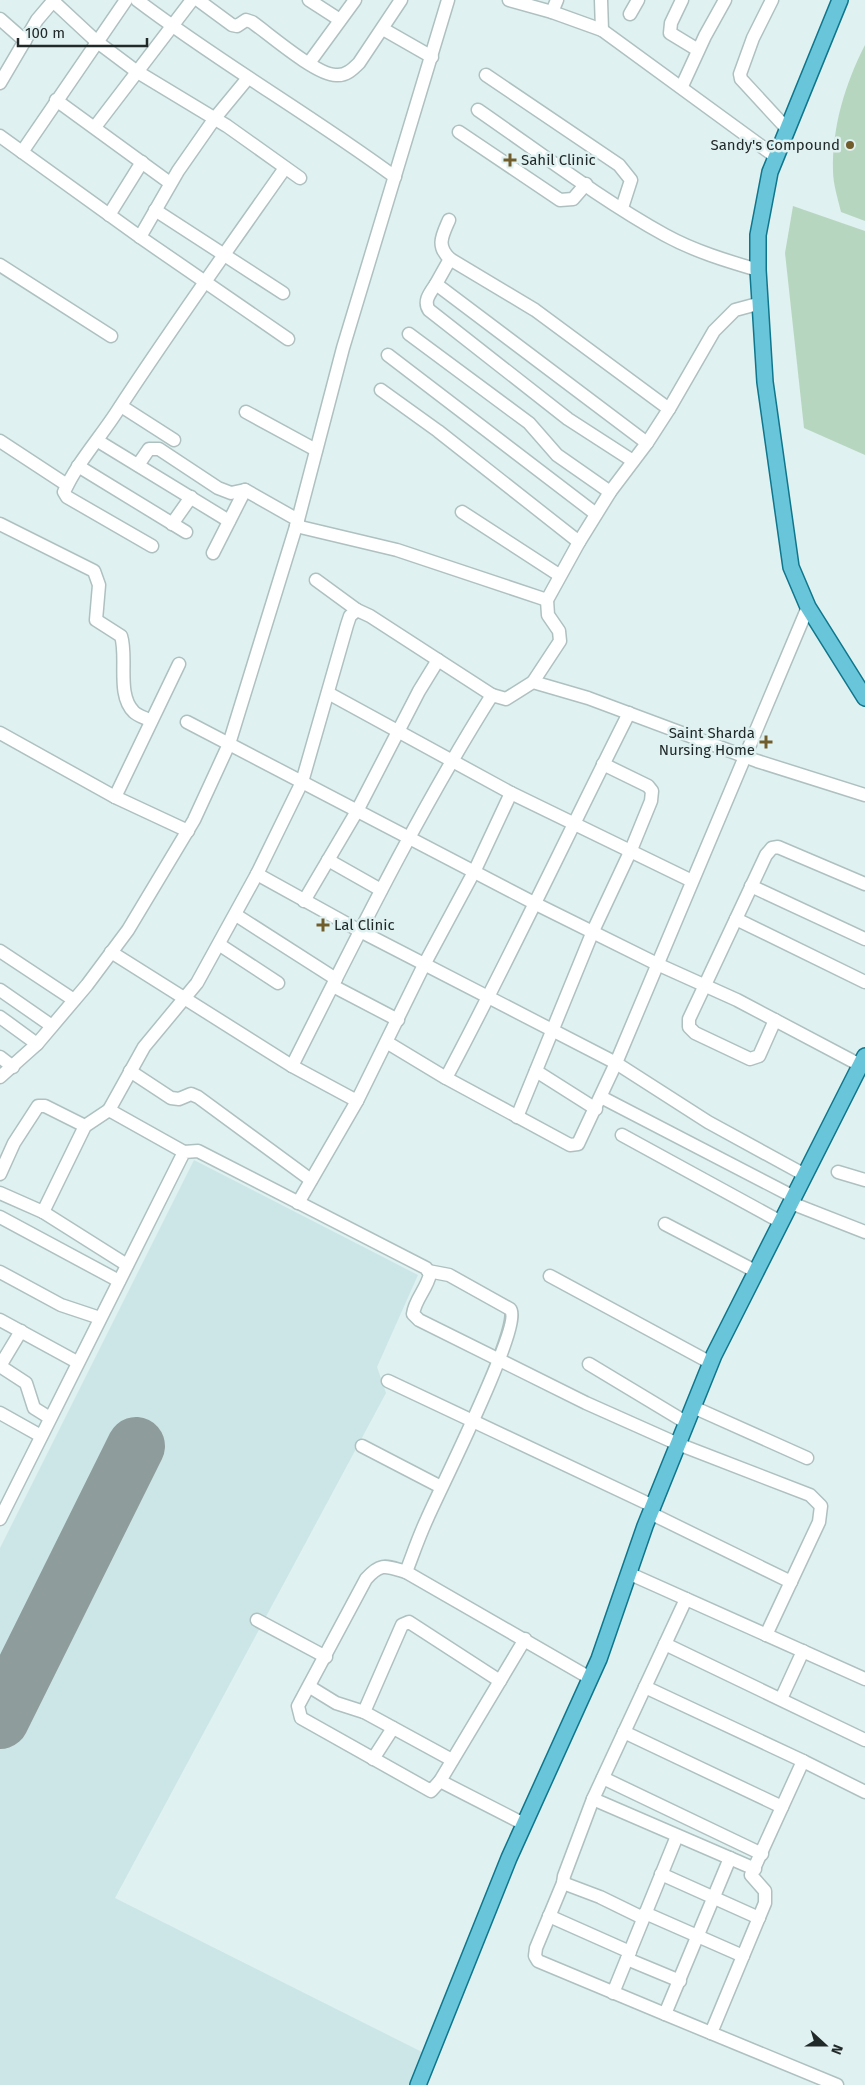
<svg xmlns="http://www.w3.org/2000/svg" width="865" height="2085" viewBox="0 0 865 2085" font-family="'Fira Sans',sans-serif">
<style>
.built{fill:#cce6e7}
.green{fill:#b7d6c0}
.lines{fill:none;stroke-linecap:round;stroke-linejoin:round}
.runway{stroke:#8f9c9c;stroke-width:58}
.minor-casing{stroke:#afc0c0;stroke-width:15}
.major-casing{stroke:#0f768c;stroke-width:18}
.minor{stroke:#fff;stroke-width:12}
.major{stroke:#69c6da;stroke-width:15}
.poi-dot{fill:#715d2c;stroke:#e0f1f1;stroke-width:2}
.labels{text-anchor:middle;dominant-baseline:central;stroke-width:5;stroke-linejoin:round;paint-order:stroke}
.poi-label{font-size:15px;fill:#222929;stroke:#e0f1f1;text-anchor:end}
</style>
<rect width="100%" height="100%" fill="#e0f1f1"/>
<polygon class="built" points="194,1160 418,1275 377,1367 386,1393 115,1898 422,2052 409,2085 0,2085 0,1548"/>
<g class="green">
<path d="M865 45V221L841 212C838 199 833 184 833 171 832 127 845 84 865 45Z"/>
<polygon points="793,206 865,231 865,455 804,428 785,253"/>
</g>
<g class="lines">
<polyline class="runway" points="0,1720 136,1446"/>
<defs>
<g id="minor">
<path d="M137 0C220 63 311 115 395 177"/>
<path d="M198 0 232 25 237 26 246 20 252 22C269 34 316 75 336 75 346 76 353 69 359 63L401 0"/>
<polyline points="309,0 340,20"/>
<polyline points="509,0 552,12 602,30 776,157"/>
<polyline points="601,0 602,30"/>
<polyline points="682,0 671,23 670,33 698,50"/>
<polyline points="772,0 753,38 740,74 741,79 788,130"/>
<polyline points="53,1 96,41 136,71 227,126 300,178"/>
<polyline points="552,12 557,0"/>
<polyline points="630,14 638,0"/>
<polyline points="0,19 25,41"/>
<polyline points="383,29 432,57"/>
<polyline points="309,63 355,0"/>
<polyline points="486,75 619,165 631,180 622,208"/>
<polyline points="0,83 37,20 54,0"/>
<polyline points="682,86 705,36 725,0"/>
<polyline points="56,100 170,183"/>
<path d="M478 110C539 152 600 199 665 235 694 251 727 261 758 270"/>
<polyline points="95,127 192,0"/>
<polyline points="459,132 560,200 573,199 586,184"/>
<polyline points="0,136 140,237 288,339"/>
<polyline points="22,152 126,0"/>
<polyline points="155,210 283,293"/>
<polyline points="109,215 142,162"/>
<path d="M449 220C442 236 436 246 450 259L436 284 647 443"/>
<polyline points="140,237 178,171 215,118 248,78"/>
<polyline points="450,259 535,310 669,409"/>
<polyline points="0,265 111,336"/>
<path d="M436 284C430 293 423 301 429 310L568 419 633 461"/>
<polyline points="409,334 529,423 557,455 610,492"/>
<polyline points="388,355 596,514"/>
<polyline points="381,390 438,431 579,542"/>
<polyline points="121,406 174,440"/>
<polyline points="246,412 316,450"/>
<polyline points="0,441 67,485"/>
<polyline points="98,441 229,521"/>
<polyline points="138,465 149,449 159,449 218,488 231,493 245,490 298,520"/>
<polyline points="78,466 186,532"/>
<polyline points="462,512 559,575"/>
<path d="M0 524 94 571 99 585 96 620 121 636C128 657 116 695 134 712 138 716 146 718 151 721"/>
<polyline points="172,524 191,497"/>
<polyline points="296,526 397,550 547,600"/>
<path d="M152 546 67 497 64 492C77 463 99 439 116 413 170 330 228 249 285 168"/>
<polyline points="213,553 245,490"/>
<polyline points="316,580 357,610"/>
<polyline points="533,682 560,641 559,631 548,615 547,600 579,542 610,492 647,443 669,409 714,331 735,310 761,303"/>
<polyline points="328,693 511,793 692,881"/>
<polyline points="492,695 370,616 357,610 350,616 347,625 302,782 257,874 360,931 616,1063 708,1122 805,1175"/>
<polyline points="187,722 536,904 657,964 737,1000 860,1065"/>
<polyline points="0,733 115,797 188,831"/>
<polyline points="115,797 179,664"/>
<polyline points="328,860 381,890"/>
<polyline points="751,886 865,939"/>
<polyline points="304,901 357,811 419,691 438,660"/>
<polyline points="236,915 336,979"/>
<polyline points="736,919 865,982"/>
<polyline points="220,945 278,983"/>
<polyline points="0,951 74,1000"/>
<polyline points="111,952 292,1066 357,1101 425,963 475,870 511,793"/>
<polyline points="333,986 398,1020"/>
<polyline points="0,990 52,1026"/>
<polyline points="0,1017 37,1044"/>
<polyline points="775,1020 759,1056 750,1059 695,1033 689,1027 689,1019 766,855 772,848 778,847 865,884"/>
<polyline points="388,1043 446,1078 570,1145 578,1144 616,1063 808,607"/>
<polyline points="0,1057 13,1067"/>
<path d="M292 1066C355 941 417 814 492 695L506 699 533 682 588 698 757 761 865 795"/>
<polyline points="130,1071 171,1098 179,1099 191,1094 198,1097 311,1180"/>
<polyline points="536,1071 596,1109"/>
<polyline points="0,1077 37,1044 87,985 128,930 194,820 229,744 298,520 343,348 448,0"/>
<path d="M446 1078C510 958 568 834 629 713"/>
<polyline points="601,1097 794,1197"/>
<polyline points="109,1110 144,1047 197,983 257,874"/>
<polyline points="517,1117 593,931 631,850 651,801 652,791 648,786 603,764"/>
<polyline points="622,1135 781,1222"/>
<polyline points="838,1172 865,1180"/>
<polyline points="0,1174 14,1143 38,1106 45,1106 85,1126"/>
<polyline points="0,1193 43,1212 127,1265"/>
<polyline points="298,1203 357,1101"/>
<polyline points="791,1203 865,1232"/>
<polyline points="43,1212 85,1126 109,1110 184,1152"/>
<polyline points="0,1217 119,1281"/>
<polyline points="665,1224 757,1272"/>
<path d="M428 1271 449 1275 510 1309C524 1323 438 1493 427 1519 419 1536 413 1554 406 1572 386 1566 381 1562 366 1579L298 1706 301 1718 431 1791 440 1781 525 1639"/>
<polyline points="0,1272 61,1305 100,1318"/>
<polyline points="550,1276 711,1363"/>
<polyline points="0,1320 77,1362"/>
<polyline points="589,1364 687,1423"/>
<polyline points="0,1366 26,1383 34,1408 50,1418"/>
<polyline points="0,1366 21,1331"/>
<polyline points="388,1381 653,1506"/>
<polyline points="693,1407 807,1458"/>
<polyline points="0,1413 41,1436"/>
<polyline points="362,1446 441,1487"/>
<polyline points="650,1513 791,1582"/>
<path d="M0 1519 184 1152 198 1151 426 1268 430 1274C427 1289 415 1299 413 1314L419 1320 586 1403 678 1444 810 1495 821 1506 819 1522 766 1635"/>
<polyline points="406,1572 590,1678"/>
<polyline points="628,1573 865,1679"/>
<polyline points="686,1599 593,1799 755,1869"/>
<polyline points="257,1620 326,1657"/>
<polyline points="665,1644 865,1740"/>
<polyline points="310,1687 336,1703 364,1712 452,1760"/>
<polyline points="645,1687 803,1761 865,1792"/>
<polyline points="781,1699 803,1651"/>
<polyline points="364,1712 402,1625 409,1622 500,1681"/>
<polyline points="624,1732 782,1807"/>
<polyline points="373,1759 393,1728"/>
<polyline points="803,1761 751,1875 765,1891 765,1903 711,2033 837,2085"/>
<polyline points="603,1778 762,1854"/>
<polyline points="440,1781 524,1824"/>
<polyline points="593,1799 564,1876 563,1883 536,1948 535,1956 538,1961 665,2014 730,1858"/>
<polyline points="661,1874 759,1918"/>
<polyline points="563,1883 600,1897 643,1918"/>
<polyline points="645,1913 743,1956"/>
<polyline points="549,1916 630,1952"/>
<polyline points="627,1959 680,1981"/>
<polyline points="613,1993 677,1836"/>
<polyline points="665,2014 711,2033"/>
</g>
<g id="major">
<polyline points="840,0 770,172 758,235 758,270 765,382 791,567 808,607 865,698"/>
<polyline points="418,2085 509,1858 599,1659 645,1526 714,1355 865,1056"/>
</g>
</defs>
<use href="#minor" class="minor-casing"/>
<use href="#major" class="major-casing"/>
<use href="#minor" class="minor"/>
<use href="#major" class="major"/>
</g>
<g class="poi-dot">
<circle cx="850" cy="145" r="5"/>
<path d="M507.5 152.5h5v5h5v5h-5v5h-5v-5h-5v-5h5z"/>
<path d="M763.5 734.5h5v5h5v5h-5v5h-5v-5h-5v-5h5z"/>
<path d="M320.5 917.5h5v5h5v5h-5v5h-5v-5h-5v-5h5z"/>
</g>
<g class="labels">
<g class="poi-label">
<text x="840" y="145">Sandy's Compound</text>
<text x="521" y="160" text-anchor="start">Sahil Clinic</text>
<text x="755" y="733">Saint Sharda<tspan x="755" dy="17">Nursing Home</tspan></text>
<text x="334" y="925" text-anchor="start">Lal Clinic</text>
</g>
</g>
<g transform="translate(825 2045) rotate(111)" stroke="#e0f1f1" stroke-width="4" paint-order="stroke">
<path d="M0-4L9 19L0 12L-9 19Z" fill="#222929"/>
<text y="-8" font-size="14" font-weight="bold" text-anchor="middle" fill="#222929">N</text>
</g>
<path d="M18 38v8h129v-8" fill="none" stroke="#222929" stroke-width="2.5"/>
<text x="25" y="38" font-size="15" fill="#222929" stroke="#e0f1f1" stroke-width="4" paint-order="stroke">100 m</text>
</svg>
